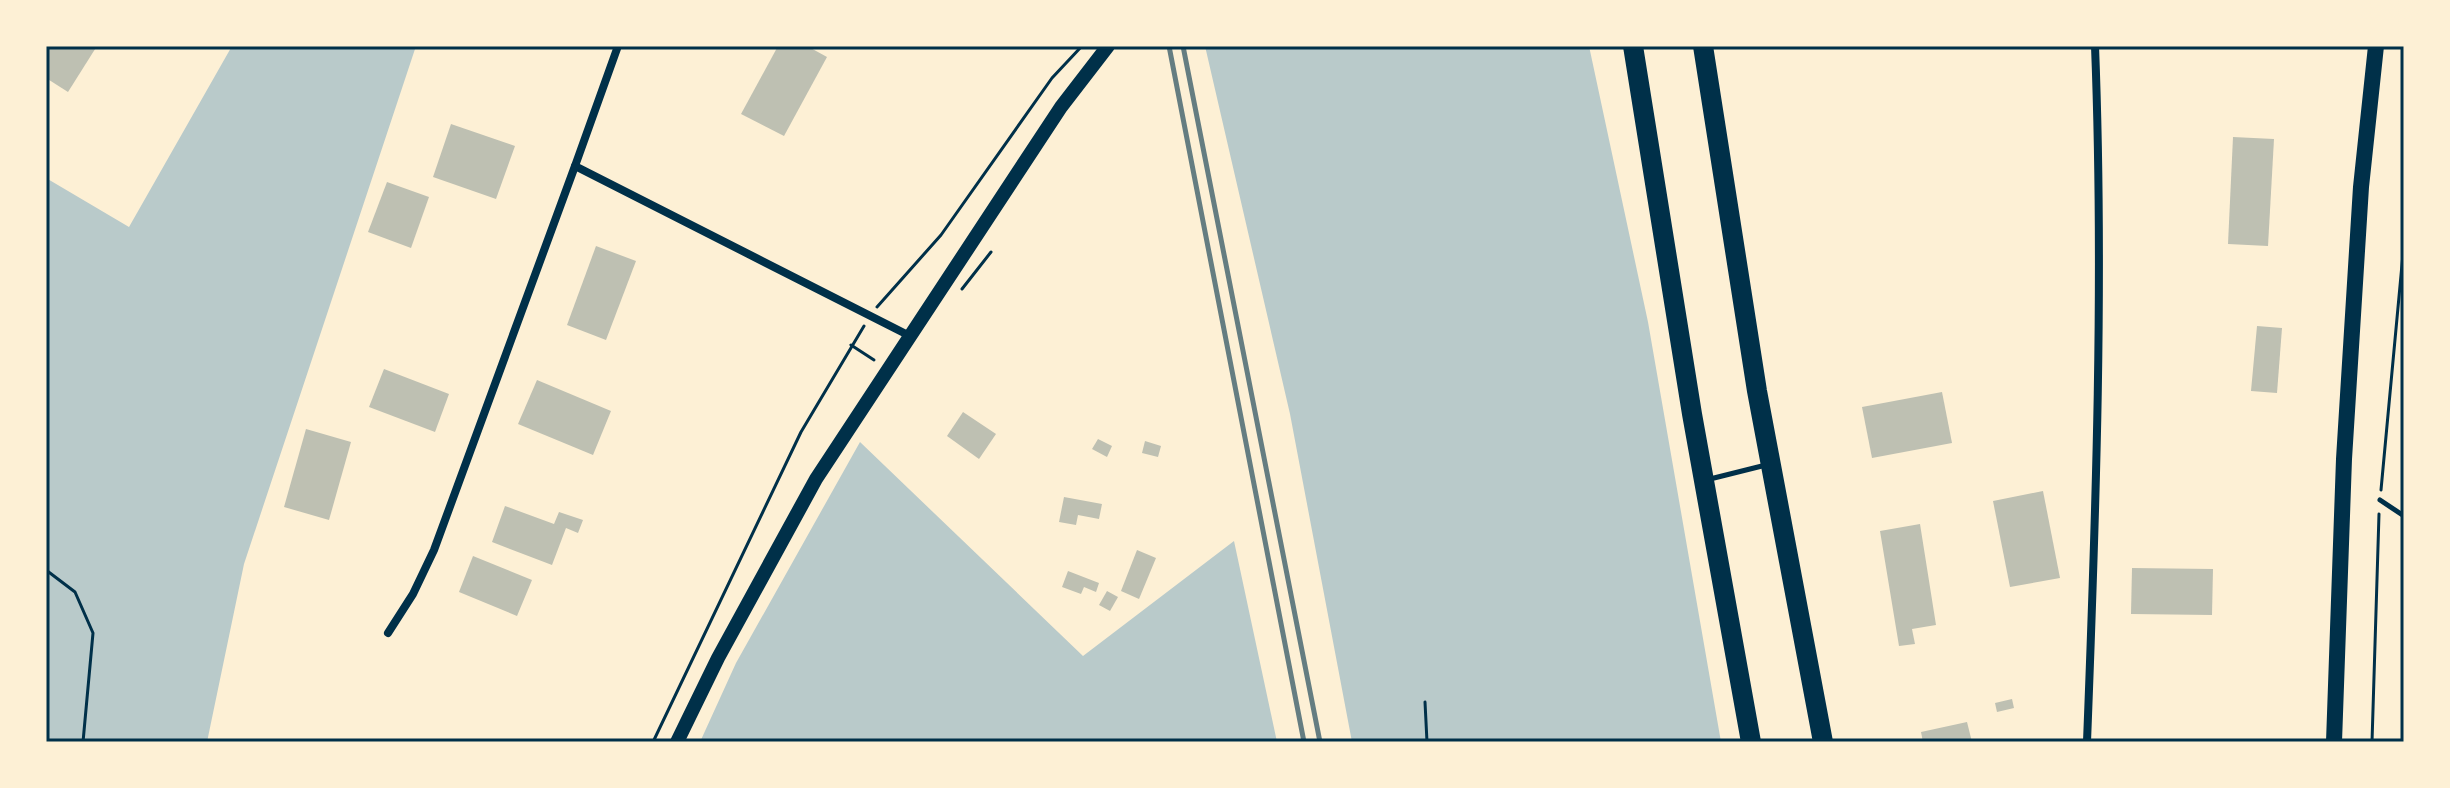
<svg xmlns="http://www.w3.org/2000/svg" width="2450" height="788" viewBox="0 0 2450 788" font-family="'Varela Round',sans-serif">
<style>
.green{fill:#b9caca}
.building{fill:#bec0b2}
.lines{fill:none;stroke-linecap:round;stroke-linejoin:round}
.path{stroke:#003049;stroke-width:3}
.service{stroke:#003049;stroke-width:5}
.minor{stroke:#003049;stroke-width:8}
.tertiary{stroke:#003049;stroke-width:14}
.secondary{stroke:#003049;stroke-width:16}
.motorway{stroke:#003049;stroke-width:20}
.rail{stroke:#657d81;stroke-width:5}
.neatline{fill:none;stroke:#003049;stroke-width:3}
</style>
<rect width="100%" height="100%" fill="#fdf0d5"/>
<g class="green">
<polygon points="232,46 416,46 244,564 207,742 46,742 46,178 129,227"/>
<polygon points="1205,46 1589,46 1648,322 1721,742 1352,742 1290,414"/>
<polygon points="860,442 1083,656 1234,541 1277,742 700,742 736,663"/>
</g>
<g class="building">
<polygon points="46,46 97,46 68,92 46,78"/>
<polygon points="778,46 807,46 827,57 784,136 741,114"/>
<polygon points="451,124 515,146 496,199 433,177"/>
<polygon points="2233,137 2274,139 2268,246 2228,244"/>
<polygon points="387,182 429,197 411,248 368,232"/>
<polygon points="596,246 636,261 606,340 567,325"/>
<polygon points="2257,326 2282,328 2277,393 2251,391"/>
<polygon points="384,369 449,394 435,432 369,407"/>
<polygon points="537,380 611,411 593,455 518,424"/>
<polygon points="1942,392 1952,443 1872,458 1862,407"/>
<polygon points="963,412 996,434 979,459 947,436"/>
<polygon points="306,429 351,442 329,520 284,507"/>
<polygon points="1098,439 1112,446 1107,457 1092,449"/>
<polygon points="1145,441 1161,446 1158,457 1142,453"/>
<polygon points="2043,491 2060,578 2010,587 1993,501"/>
<polygon points="1064,497 1102,504 1099,519 1078,515 1076,525 1059,522"/>
<polygon points="505,506 554,524 559,512 583,520 578,533 566,528 552,565 492,542"/>
<polygon points="1920,524 1936,625 1912,629 1915,644 1899,646 1880,531"/>
<polygon points="1137,550 1156,558 1139,599 1121,591"/>
<polygon points="473,556 532,580 517,616 459,592"/>
<polygon points="2132,568 2213,569 2212,615 2131,614"/>
<polygon points="1068,571 1099,583 1096,592 1084,587 1081,594 1062,587"/>
<polygon points="1107,591 1118,597 1110,611 1099,605"/>
<polygon points="2012,699 2014,708 1997,712 1995,703"/>
<polygon points="1967,722 1972,742 1923,742 1921,732"/>
</g>
<g class="lines">
<g class="path">
<polyline points="962,289 991,252"/>
<polyline points="877,307 941,235 1052,78 1082,46"/>
<polyline points="851,345 874,360"/>
<polyline points="2381,490 2404,243"/>
<polyline points="46,570 75,592 93,633 83,742"/>
<polyline points="1425,702 1427,742"/>
<polyline points="653,742 801,432 864,326"/>
<polyline points="2372,742 2379,514"/>
</g>
<g class="service">
<polyline points="1710,479 1766,465"/>
<polyline points="2380,500 2404,516"/>
</g>
<g class="minor">
<polyline points="618,46 575,166 908,335"/>
<polyline points="388,633 413,594 434,550 575,166"/>
<path d="M2087 742C2096 510 2104 278 2095 46"/>
</g>
<polyline class="tertiary" points="677,742 718,658 816,479 1061,107 1108,46"/>
<polyline class="secondary" points="2334,742 2344,459 2361,187 2376,46"/>
<g class="motorway">
<polyline points="1633,46 1692,414 1751,742"/>
<polyline points="1703,46 1757,391 1823,742"/>
</g>
<g class="rail">
<polyline points="1169,46 1304,742"/>
<polyline points="1183,46 1320,742"/>
</g>
</g>
<rect width="2450" height="788" fill="none" stroke="#fdf0d5" stroke-width="96"/>
<rect x="48" y="48" width="2354" height="692" class="neatline"/>
</svg>
